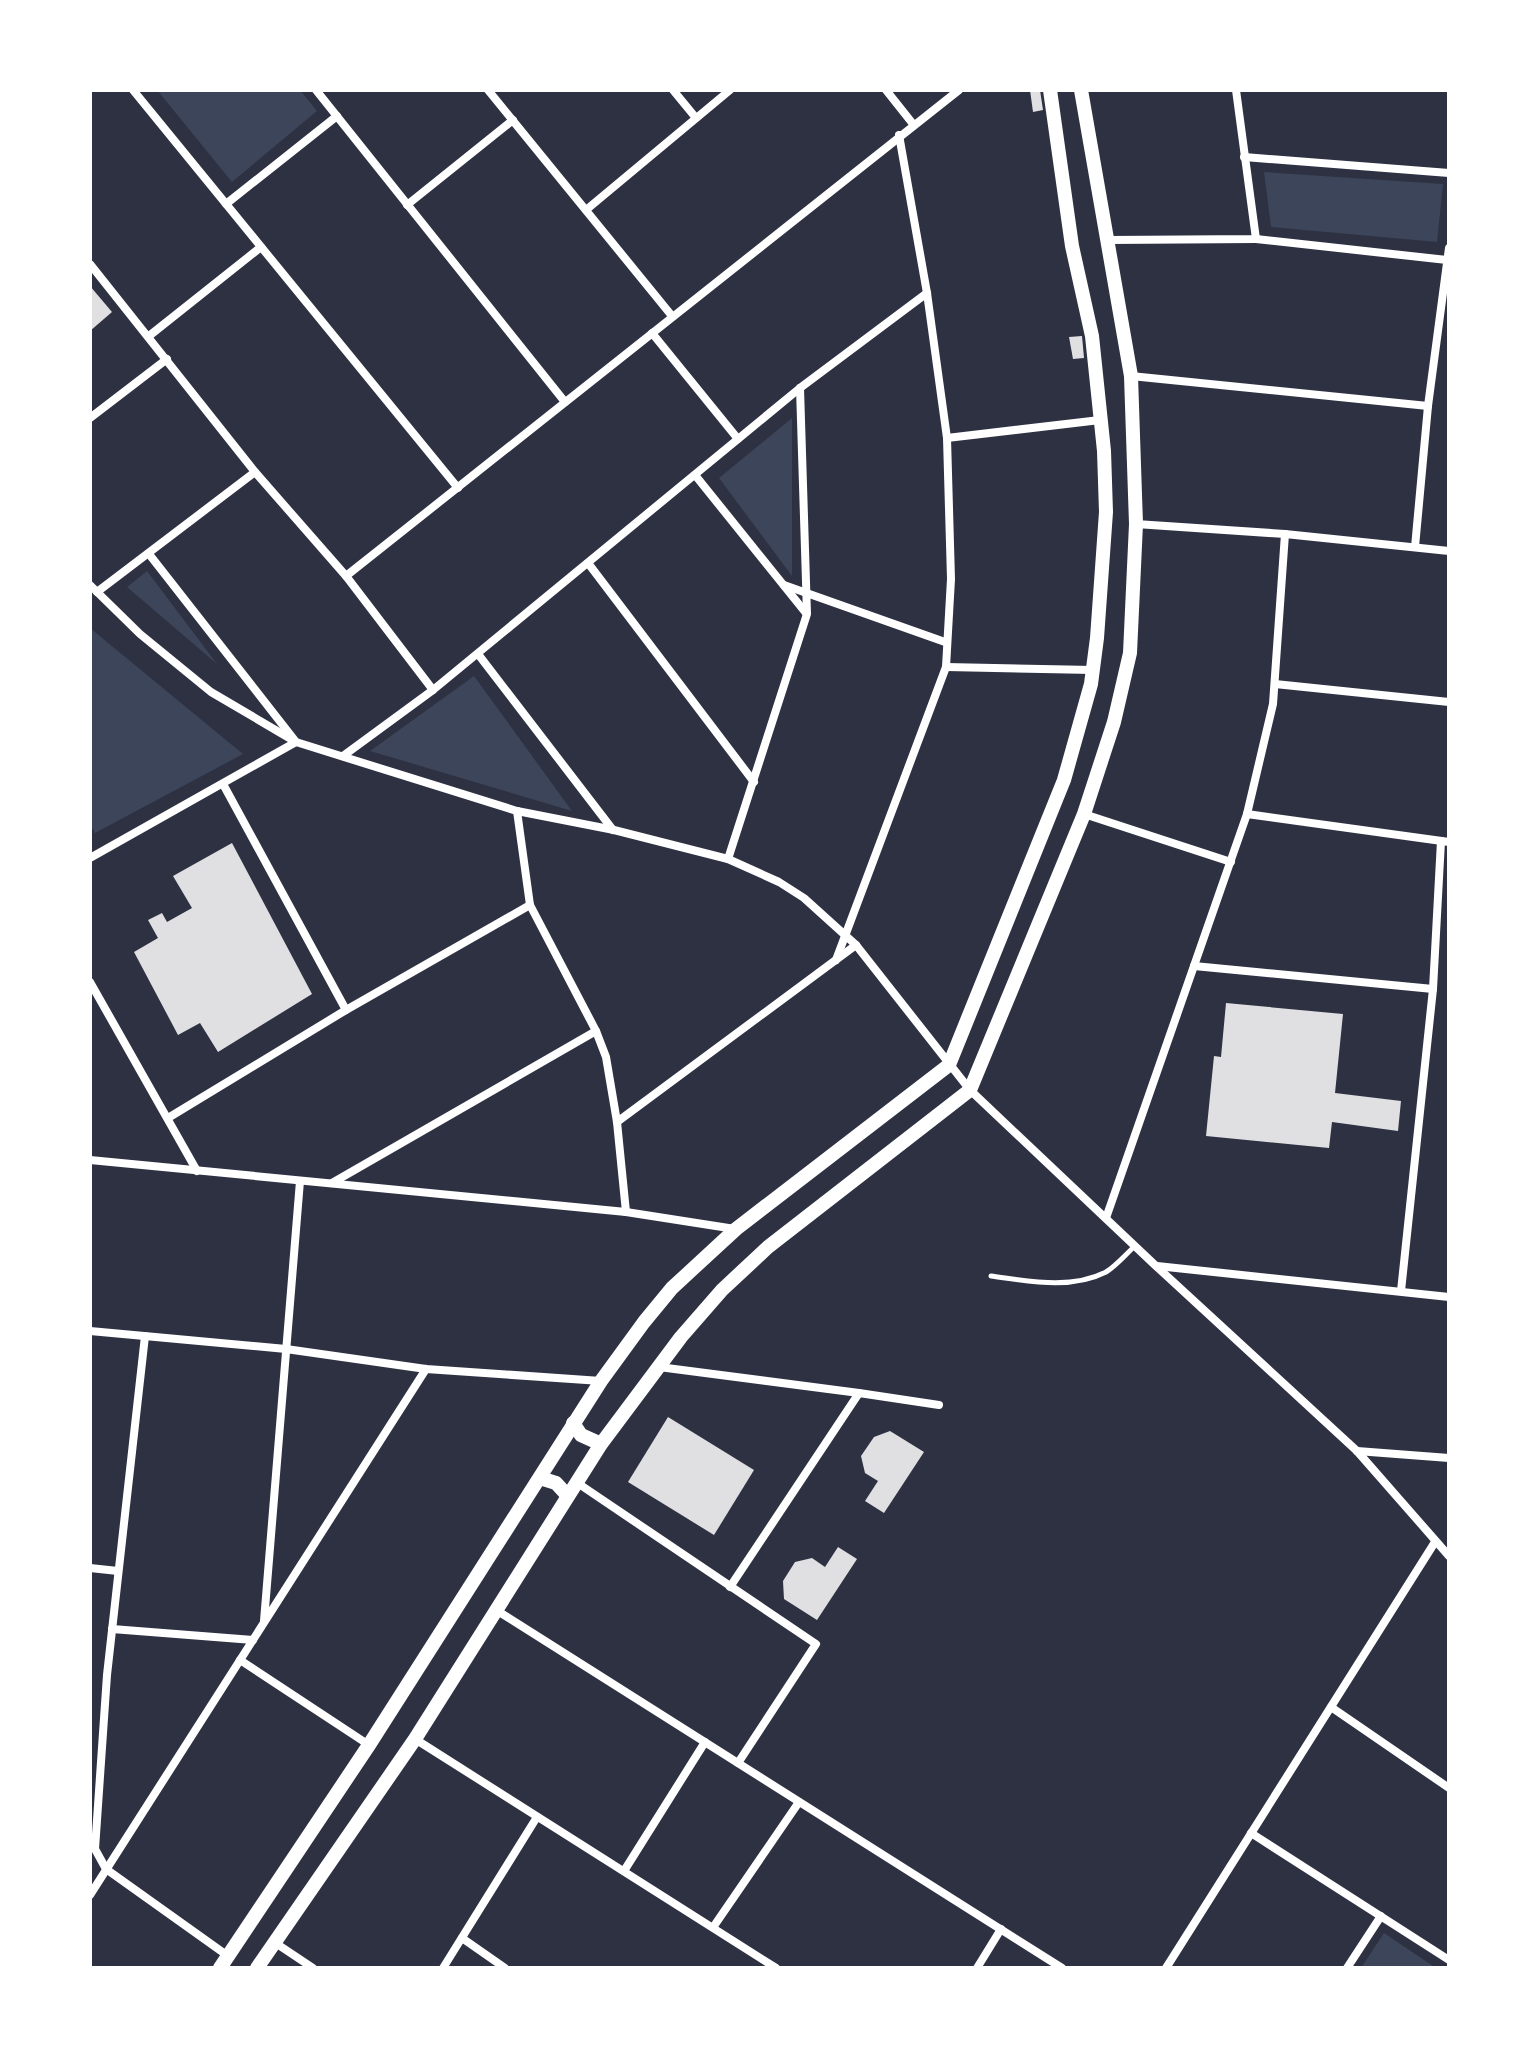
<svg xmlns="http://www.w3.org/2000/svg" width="1539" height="2058" viewBox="0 0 1539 2058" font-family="'Open Sans',sans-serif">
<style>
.green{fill:#3c4559}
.building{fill:#e0e0e3}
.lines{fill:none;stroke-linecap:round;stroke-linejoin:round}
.service{stroke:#fff;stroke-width:5}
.minor{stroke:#fff;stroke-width:8}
.secondary{stroke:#fff;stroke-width:14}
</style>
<rect width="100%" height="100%" fill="#2d3142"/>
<g class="green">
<polygon points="157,90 300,90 317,111 232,182"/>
<polygon points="1264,172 1443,184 1437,242 1271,227"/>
<polygon points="792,418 792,576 719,478"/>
<polygon points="147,571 217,664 127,587"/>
<polygon points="90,628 243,754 95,833 90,824"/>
<polygon points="474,676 572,811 370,751"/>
<polygon points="1384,1933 1436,1968 1361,1968"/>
</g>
<g class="building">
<polygon points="1030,90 1040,90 1043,110 1033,112"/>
<polygon points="90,286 112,312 90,331"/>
<polygon points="1082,336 1084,358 1073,359 1069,337"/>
<polygon points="232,843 312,994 218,1052 200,1023 178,1035 134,952 158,938 148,920 162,913 167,922 192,908 173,876"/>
<polygon points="1226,1003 1343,1014 1335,1093 1401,1101 1398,1131 1332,1122 1329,1148 1206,1136 1214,1056 1221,1057"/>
<polygon points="668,1417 754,1470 714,1535 628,1482"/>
<polygon points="890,1431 924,1452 884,1513 865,1501 878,1481 865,1473 861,1456 874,1437"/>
<polygon points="838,1547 857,1559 817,1620 784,1599 783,1581 795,1562 812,1558 825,1567"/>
</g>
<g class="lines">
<path class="service" d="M991 1276C1028 1281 1071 1290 1106 1272 1116 1266 1126 1254 1135 1246"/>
<g class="minor">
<polyline points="133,90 458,488"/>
<polyline points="316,90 565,402"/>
<polyline points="488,90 672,316"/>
<polyline points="673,90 696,118"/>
<polyline points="886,90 913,124"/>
<polyline points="1244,157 1449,173"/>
<polyline points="226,204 337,116"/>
<polyline points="407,205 513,120"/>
<polyline points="586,210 730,90"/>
<polyline points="1256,239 1447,260"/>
<polyline points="1108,240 1256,239 1236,90"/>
<polyline points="90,264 255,472 346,576"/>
<polyline points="652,333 738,439"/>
<polyline points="149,336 261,247"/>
<polyline points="1131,376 1428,406"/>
<polyline points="90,418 167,359"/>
<polyline points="947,438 1100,420"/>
<polyline points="695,475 806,613"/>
<polyline points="1136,524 1285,534 1449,551"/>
<polyline points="1415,547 1428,406 1449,248"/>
<polyline points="588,563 754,782"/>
<polyline points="90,585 140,634 211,692 296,742 517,811 614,830 728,859 779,882 804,898 856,945 970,1090 1156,1266 1357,1451 1449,1556"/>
<polyline points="784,585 945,642"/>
<polyline points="97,592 255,472"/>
<polyline points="478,654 613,830"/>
<polyline points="946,667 1093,670"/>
<polyline points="1275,684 1449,702"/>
<polyline points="433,690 346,576 959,90"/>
<polyline points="343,756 433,690 800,388 927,293"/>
<polyline points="223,784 346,1010"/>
<polyline points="517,811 530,905 596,1031 606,1057 617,1122 626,1212"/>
<polyline points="1084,814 1231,862"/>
<polyline points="1247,814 1449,842"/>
<polyline points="90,858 296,742 149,554"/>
<polyline points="728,859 807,614 800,388"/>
<polyline points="836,960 946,667 951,579 947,438 927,293 899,135"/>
<polyline points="1194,966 1433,989"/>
<polyline points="90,982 197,1171"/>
<polyline points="168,1118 346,1010 530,905"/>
<polyline points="617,1122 856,945"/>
<polyline points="90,1160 626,1212 735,1229"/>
<polyline points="332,1183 596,1031"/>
<polyline points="1106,1218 1247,814 1273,704 1285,534"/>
<polyline points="1157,1266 1449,1297"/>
<polyline points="1401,1291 1433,989 1441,841"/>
<polyline points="90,1331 286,1349 426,1369 601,1381"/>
<polyline points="145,1336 107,1675 95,1849 106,1869 228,1956"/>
<polyline points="659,1367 859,1393 730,1587"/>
<polyline points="859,1393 939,1405"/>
<polyline points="1357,1451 1449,1458"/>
<polyline points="576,1482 816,1644 738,1763"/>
<polyline points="90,1568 118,1571"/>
<polyline points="496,1610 1062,1968"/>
<polyline points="264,1621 300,1181"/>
<polyline points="112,1629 253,1640"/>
<polyline points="240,1660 369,1745"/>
<polyline points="1331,1707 1449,1788"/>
<polyline points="415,1739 776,1968"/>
<polyline points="1251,1833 1449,1960"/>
<polyline points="624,1871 705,1742"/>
<polyline points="90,1895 426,1369"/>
<polyline points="714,1926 799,1802"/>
<polyline points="462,1938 505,1968"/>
<polyline points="274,1942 313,1968"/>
<polyline points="443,1968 537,1817"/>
<polyline points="977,1968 1001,1929"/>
<polyline points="1166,1968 1435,1542"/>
<polyline points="1347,1968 1381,1916"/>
</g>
<g class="secondary">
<polyline points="573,1423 581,1435 601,1444"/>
<polyline points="540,1478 556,1483 567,1495"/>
<polyline points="220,1968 369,1745 601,1381 644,1322 672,1288 736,1229 949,1065 1064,780 1091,684 1097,638 1106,512 1104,451 1092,336 1072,246 1050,90"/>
<polyline points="257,1968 415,1739 601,1444 681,1337 722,1290 768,1247 970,1090 1084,814 1114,722 1130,653 1136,524 1131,376 1081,90"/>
</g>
</g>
<rect width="1539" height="2058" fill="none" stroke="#ffffff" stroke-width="184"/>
</svg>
